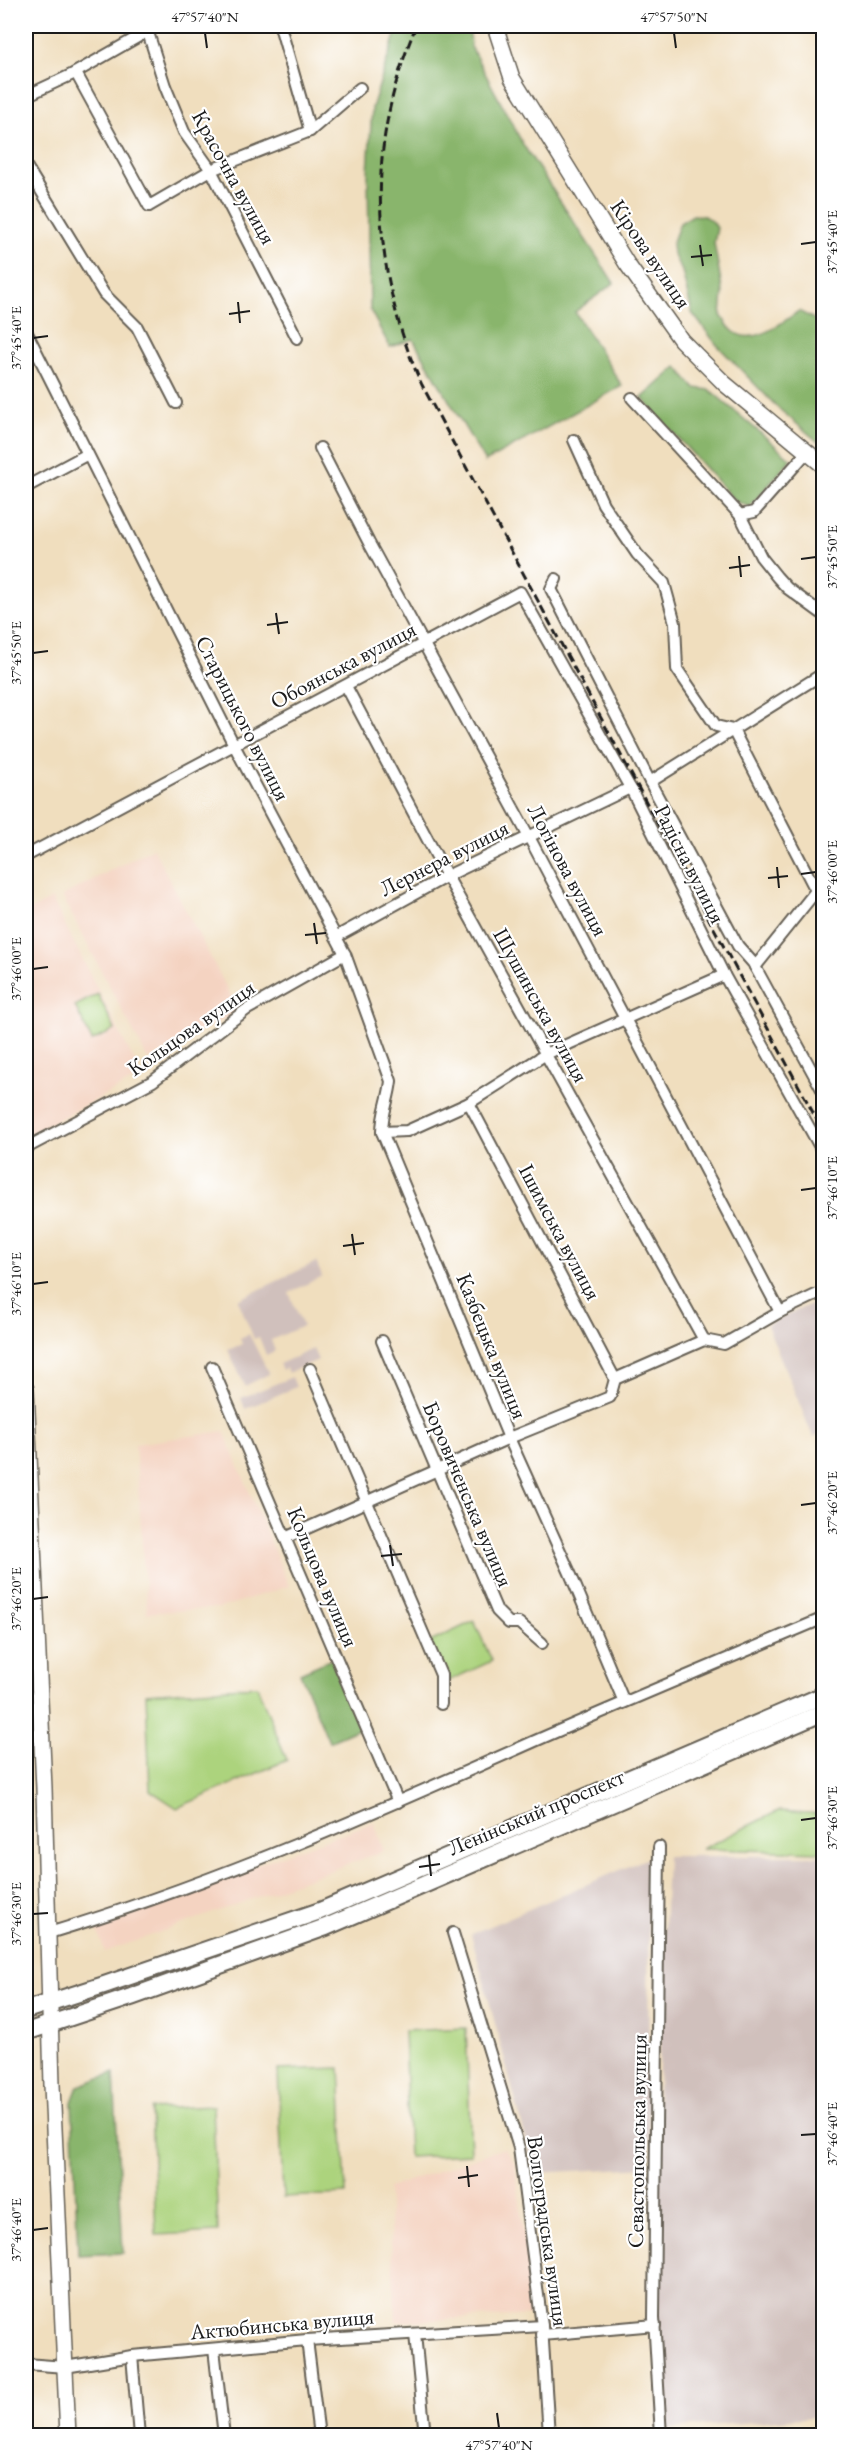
<svg xmlns="http://www.w3.org/2000/svg" width="849" height="2461" viewBox="0 0 849 2461" font-family="'EB Garamond',serif">
<style>
.built{fill:#f4d3c1}
.industrial{fill:#d0c0bc}
.green{fill:#acd37d;stroke:#64784c;stroke-width:1.5}
.forest{fill:#89b56c;stroke:#526844;stroke-width:1.5}
.lines{fill:none;stroke-linecap:round;stroke-linejoin:round}
.street-casing{stroke:#666055;stroke-width:14}
.secondary-casing{stroke:#666055;stroke-width:18}
.primary-casing{stroke:#666055;stroke-width:20}
.street{stroke:#fff;stroke-width:10}
.secondary{stroke:#fff;stroke-width:15}
.primary{stroke:#fff;stroke-width:16}
.rail{stroke:#1c1c1c;stroke-width:3;stroke-dasharray:9 4.5;stroke-linecap:butt}
.ticks{fill:none;stroke:#1c1c1c;stroke-width:2}
.labels{text-anchor:middle;dominant-baseline:central;stroke-width:4.5;stroke-linejoin:round;paint-order:stroke}
.street-label{font-size:22px;fill:#1c1c1c;stroke:#fff}
.neatline{fill:none;stroke:#1c1c1c;stroke-width:2}
.ticks-label{font-size:15px;text-anchor:middle;fill:#1c1c1c}
</style>
<rect width="100%" height="100%" fill="#fff"/>
<filter id="ink" filterUnits="userSpaceOnUse"><feTurbulence type="fractalNoise" baseFrequency=".0167" numOctaves="2"/><feDisplacementMap in="SourceGraphic" scale="12" xChannelSelector="R" yChannelSelector="G"/><feConvolveMatrix kernelMatrix="1 2 1 2 8 2 1 2 1" color-interpolation-filters="sRGB"/></filter>
<filter id="wash" filterUnits="userSpaceOnUse"><feTurbulence type="fractalNoise" baseFrequency=".008" numOctaves="4" result="noise"/><feDisplacementMap in="SourceGraphic" scale="24" xChannelSelector="R" yChannelSelector="G"/><feGaussianBlur stdDeviation="1.35" result="paint"/><feColorMatrix in="noise" values="0 0 0 0 0 0 0 0 0 0 0 0 0 0 0 0 0 1.4 0 .05"/><feComposite in="paint" operator="in"/></filter>
<g filter="url(#wash)">
<rect width="100%" height="100%" fill="#f0debe"/>
<g class="built">
<polygon points="153,848 239,1011 148,1060 62,896"/>
<polygon points="52,899 142,1076 26,1136 26,905 29,911"/>
<polygon points="224,1431 289,1586 220,1608 147,1613 135,1444"/>
<polygon points="374,1822 384,1851 105,1952 95,1923"/>
<polygon points="26,1875 31,1975 26,1976"/>
<polygon points="504,2148 515,2163 534,2315 396,2322 388,2188"/>
</g>
<g class="industrial">
<polygon points="316,1262 322,1276 289,1293 303,1326 271,1340 275,1351 266,1355 259,1337 254,1339 238,1300"/>
<polygon points="823,1298 823,1432 813,1437 767,1325"/>
<polygon points="249,1334 269,1374 245,1386 228,1350 242,1344 240,1338"/>
<polygon points="313,1349 318,1360 288,1373 286,1368 282,1370 279,1364"/>
<polygon points="292,1377 296,1387 245,1409 241,1398"/>
<polygon points="667,1856 823,1856 823,2435 816,2435 815,2417 658,2430 655,2169"/>
<polygon points="648,1858 649,2167 535,2173 471,1934"/>
</g>
<g class="green">
<polygon points="98,994 115,1030 92,1041 75,1006"/>
<polygon points="474,1621 492,1661 448,1681 430,1642"/>
<polygon points="257,1686 287,1760 177,1808 150,1790 146,1694"/>
<polygon points="778,1811 823,1814 823,1852 702,1849"/>
<polygon points="466,2028 471,2154 409,2157 404,2031"/>
<polygon points="340,2068 346,2194 283,2197 278,2070"/>
<polygon points="213,2106 218,2232 156,2235 151,2109"/>
</g>
<g class="forest">
<polygon points="398,26 469,26 471,47 524,146 614,283 575,312 622,386 485,462 413,339 390,347 370,310 368,173 372,108"/>
<path d="M693 215 704 216 713 222 717 228 714 243 723 293 721 315C724 320 728 327 733 331 753 348 782 322 799 311L823 324V446L778 408 717 345 692 313 682 271 673 254 672 244 680 223Z"/>
<polygon points="677,367 695,388 710,390 791,459 750,507 735,501 642,398"/>
<polygon points="332,1659 361,1728 329,1742 300,1673"/>
<polygon points="114,2073 123,2253 78,2255 72,2102 78,2086"/>
</g>
</g>
<g filter="url(#ink)">
<g class="lines">
<defs>
<g id="street">
<polyline points="146,26 165,86 184,132 211,170 297,338"/>
<polyline points="280,26 310,131"/>
<polyline points="76,73 149,206 211,170 310,131 360,88"/>
<polyline points="26,96 71,75 157,26"/>
<polyline points="26,166 104,294 137,327 176,403"/>
<path d="M26 331 234 745 345 954 391 1081C389 1100 382 1112 382 1132L509 1438 570 1573 624 1702"/>
<polyline points="632,398 740,515 761,557 777,577 787,588 824,615"/>
<polyline points="574,440 603,504 637,554 664,583 675,623 677,669 716,726 733,730 824,906"/>
<polyline points="320,448 369,543 529,837 780,1312"/>
<polyline points="26,487 86,455"/>
<polyline points="740,515 754,512 807,452"/>
<polyline points="556,579 551,589 650,782 738,946 753,963 824,1093"/>
<polyline points="346,686 447,876 704,1340"/>
<polyline points="650,782 824,673"/>
<polyline points="26,856 520,592 633,793 724,975 824,1154"/>
<polyline points="336,937 447,876 630,788 633,792"/>
<polyline points="755,967 824,881"/>
<polyline points="469,1103 615,1379"/>
<polyline points="382,1132 407,1131 469,1103 546,1054 724,975"/>
<polyline points="26,1148 153,1081 246,1010 345,954"/>
<polyline points="382,1341 497,1611 509,1623 519,1623 542,1643"/>
<polyline points="212,1367 398,1802"/>
<polyline points="310,1369 441,1675 441,1704"/>
<polyline points="285,1538 509,1438 610,1397 615,1379 704,1340 724,1344 780,1312 824,1291"/>
<polyline points="659,1847 654,2318 661,2436"/>
<path d="M49 1933C216 1883 376 1812 535 1741 631 1699 727 1659 824 1618"/>
<polyline points="453,1933 519,2148 542,2326 549,2436"/>
<polyline points="415,2334 425,2436"/>
<polyline points="542,2335 655,2325"/>
<polyline points="307,2340 319,2436"/>
<polyline points="214,2349 224,2436"/>
<polyline points="132,2356 139,2436"/>
<polyline points="26,2364 65,2367 132,2356 307,2340 542,2326"/>
</g>
<g id="secondary">
<polyline points="495,26 512,78 627,264 681,340 725,384 824,466"/>
<polyline points="26,1389 44,1788 52,2085 68,2436"/>
</g>
<g id="primary">
<polyline points="26,2010 104,1985 320,1911 824,1695"/>
<polyline points="26,2032 131,1997 326,1927 824,1712"/>
</g>
</defs>
<use href="#street" class="street-casing"/>
<use href="#secondary" class="secondary-casing"/>
<use href="#primary" class="primary-casing"/>
<use href="#street" class="street"/>
<use href="#secondary" class="secondary"/>
<use href="#primary" class="primary"/>
<path class="rail" d="M416 26C404 55 394 86 388 117 370 205 385 304 422 385L824 1133"/>
</g>
</g>
<path class="ticks" d="M205 33 207 48M674 33 676 48M801 244 816 242M700 245 703 266M691 257 712 255M238 302 240 323M229 314 250 311M33 338 48 336M739 556 741 577M801 559 816 557M729 568 750 565M276 613 279 634M267 625 288 622M33 653 48 651M777 867 779 888M801 874 816 872M768 878 788 876M314 923 317 944M305 935 326 933M33 969 48 967M801 1190 816 1188M352 1234 355 1255M343 1246 364 1243M33 1284 48 1282M801 1505 816 1503M390 1545 393 1566M381 1556 402 1554M33 1599 48 1597M801 1820 816 1818M429 1855 431 1876M419 1867 440 1864M33 1914 48 1913M801 2135 816 2134M467 2166 469 2187M458 2178 478 2175M33 2230 48 2228M497 2413 499 2428"/>
<g class="labels">
<g class="street-label">
<text transform="translate(234 177) rotate(61)">Красочна вулиця</text>
<text transform="translate(651 254) rotate(56)">Кірова вулиця</text>
<text transform="translate(343 665) rotate(-28)">Обоянська вулиця</text>
<text transform="translate(243 718) rotate(63)">Старицького вулиця</text>
<text transform="translate(444 858) rotate(-27)">Лернера вулиця</text>
<text transform="translate(690 864) rotate(63)">Радісна вулиця</text>
<text transform="translate(568 870) rotate(62)">Логінова вулиця</text>
<text transform="translate(541 1005) rotate(61)">Шушинська вулиця</text>
<text transform="translate(191 1028) rotate(-35)">Кольцова вулиця</text>
<text transform="translate(560 1232) rotate(62)">Ішимська вулиця</text>
<text transform="translate(492 1346) rotate(68)">Казбецька вулиця</text>
<text transform="translate(468 1494) rotate(67)">Боровиченська вулиця</text>
<text transform="translate(323 1577) rotate(67)">Кольцова вулиця</text>
<text transform="translate(536 1812) rotate(-23)">Ленінський проспект</text>
<text transform="translate(637 2141) rotate(-89)">Севастопольська вулиця</text>
<text transform="translate(548 2231) rotate(82)">Волгоградська вулиця</text>
<text transform="translate(282 2324) rotate(-5)">Актюбинська вулиця</text>
</g>
</g>
<rect width="849" height="2461" fill="none" stroke="#fff" stroke-width="66"/>
<rect x="33" y="33" width="783" height="2395" class="neatline"/>
<g class="ticks-label">
<text x="205" y="22">47°57'40"N</text>
<text x="674" y="22">47°57'50"N</text>
<text transform="translate(832 242) rotate(-90)" y="5">37°45'40"E</text>
<text transform="translate(16 338) rotate(-90)" y="5">37°45'40"E</text>
<text transform="translate(832 557) rotate(-90)" y="5">37°45'50"E</text>
<text transform="translate(16 653) rotate(-90)" y="5">37°45'50"E</text>
<text transform="translate(832 872) rotate(-90)" y="5">37°46'00"E</text>
<text transform="translate(16 969) rotate(-90)" y="5">37°46'00"E</text>
<text transform="translate(832 1188) rotate(-90)" y="5">37°46'10"E</text>
<text transform="translate(16 1284) rotate(-90)" y="5">37°46'10"E</text>
<text transform="translate(832 1503) rotate(-90)" y="5">37°46'20"E</text>
<text transform="translate(16 1599) rotate(-90)" y="5">37°46'20"E</text>
<text transform="translate(832 1818) rotate(-90)" y="5">37°46'30"E</text>
<text transform="translate(16 1914) rotate(-90)" y="5">37°46'30"E</text>
<text transform="translate(832 2134) rotate(-90)" y="5">37°46'40"E</text>
<text transform="translate(16 2230) rotate(-90)" y="5">37°46'40"E</text>
<text x="499" y="2450">47°57'40"N</text>
</g>
</svg>
